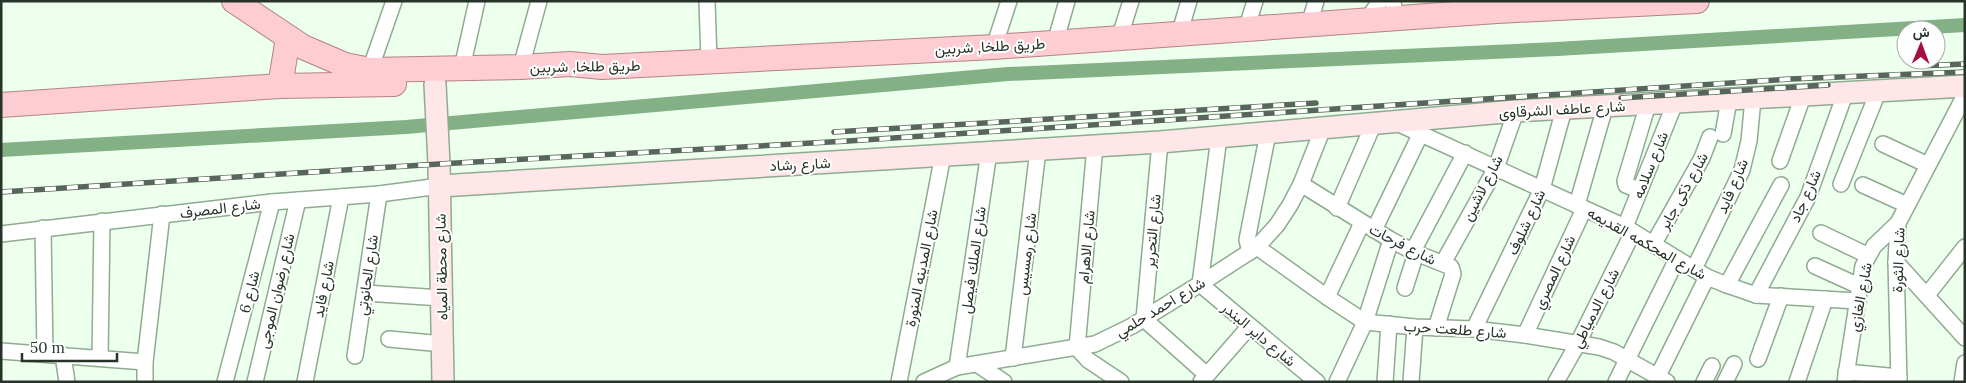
<svg xmlns="http://www.w3.org/2000/svg" width="1966" height="383" viewBox="0 0 1966 383" font-family="Lora,Vazirmatn,serif">
<style>
.lines{fill:none;stroke-linecap:round;stroke-linejoin:round}
.canal{stroke:#83b084;stroke-width:14}
.street-casing{stroke:#8fab90;stroke-width:18}
.secondary-casing{stroke:#8fab90;stroke-width:24}
.primary-casing{stroke:#b38284;stroke-width:26}
.street{stroke:#fff;stroke-width:15}
.secondary{stroke:#ffe6e9;stroke-width:21}
.primary{stroke:#fecdd3;stroke-width:24}
.rail-casing{stroke:#586659;stroke-width:5.5}
.rail{stroke:#fff;stroke-width:4;stroke-dasharray:11;stroke-linecap:butt}
.labels{text-anchor:middle;dominant-baseline:central;stroke-width:4;stroke-linejoin:round;paint-order:stroke}
.street-label{font-size:15px;fill:#273328;stroke:#fff}
</style>
<rect width="100%" height="100%" fill="#edffed"/>
<g class="lines">
<polyline class="canal" points="1,150 406,127 1008,74 1557,49 1965,25"/>
<defs>
<g id="street">
<polyline points="707,1 709,61"/>
<polyline points="1393,1 1395,18"/>
<polyline points="1367,20 1380,1"/>
<polyline points="1309,25 1316,1"/>
<polyline points="1246,30 1255,1"/>
<polyline points="1179,35 1189,1"/>
<polyline points="1119,39 1131,1"/>
<polyline points="1055,43 1067,1"/>
<polyline points="994,47 1009,1"/>
<polyline points="521,67 539,1"/>
<polyline points="462,68 477,1"/>
<polyline points="370,70 394,1"/>
<polyline points="1397,123 1625,227 1707,277 1727,285 1756,295 1857,301"/>
<polyline points="1723,134 1729,100"/>
<polyline points="1219,137 1200,284 1317,382"/>
<polyline points="1160,142 1144,319 1207,375"/>
<polyline points="1883,144 1928,165"/>
<polyline points="1095,146 1077,348 1088,360 1121,382"/>
<polyline points="1780,161 1803,96"/>
<polyline points="1301,184 1391,240 1416,253 1451,267 1453,274 1436,328"/>
<polyline points="1841,184 1878,92"/>
<polyline points="1863,185 1907,205"/>
<polyline points="1639,190 1626,185 1625,181 1648,104"/>
<polyline points="1577,205 1605,107"/>
<polyline points="1337,208 1374,123"/>
<polyline points="1625,227 1675,103"/>
<polyline points="43,228 45,354"/>
<polyline points="1374,230 1421,133"/>
<polyline points="1821,233 1867,255"/>
<polyline points="1,234 272,202 379,194 440,186"/>
<polyline points="1653,245 1702,158 1710,137"/>
<polyline points="1257,247 1327,297 1365,322 1415,327 1474,329 1525,335 1599,347 1614,352 1667,382"/>
<polyline points="1413,251 1465,153"/>
<polyline points="1250,252 1247,240 1268,133"/>
<polyline points="1896,262 1965,338"/>
<polyline points="1443,263 1496,168 1516,111"/>
<polyline points="1815,266 1859,286"/>
<polyline points="1694,269 1742,170 1749,141 1753,99"/>
<polyline points="1727,285 1781,185"/>
<polyline points="1405,288 1416,253"/>
<polyline points="365,293 442,298"/>
<polyline points="1756,295 1808,197 1845,94"/>
<polyline points="1927,295 1965,247"/>
<polyline points="1327,297 1362,223"/>
<polyline points="1474,329 1542,189 1564,109"/>
<polyline points="1525,335 1584,209"/>
<polyline points="389,339 443,344"/>
<polyline points="1,351 145,362"/>
<polyline points="63,355 67,382"/>
<polyline points="355,356 379,194"/>
<polyline points="100,358 102,221"/>
<polyline points="1013,358 1038,150"/>
<polyline points="1758,359 1781,296"/>
<polyline points="977,364 1004,382"/>
<polyline points="957,367 989,152"/>
<polyline points="1846,372 1899,377"/>
<polyline points="1658,376 1707,277"/>
<polyline points="145,382 145,362 162,214"/>
<polyline points="225,382 272,202"/>
<polyline points="255,382 298,200"/>
<polyline points="305,382 341,197"/>
<polyline points="899,382 943,155"/>
<polyline points="924,382 957,367 1095,344 1132,326 1200,284 1257,247 1277,225 1290,205 1301,184 1323,128"/>
<polyline points="1201,382 1249,327"/>
<polyline points="1337,382 1365,322 1391,240"/>
<polyline points="1385,382 1389,324"/>
<polyline points="1411,382 1415,327"/>
<polyline points="1556,382 1578,343 1633,232"/>
<polyline points="1616,382 1677,259"/>
<polyline points="1704,382 1712,366"/>
<polyline points="1725,382 1734,364"/>
<polyline points="1797,382 1825,299"/>
<polyline points="1845,382 1863,266 1874,246 1898,223"/>
<polyline points="1899,382 1896,262 1898,223 1965,95"/>
<polyline points="1962,382 1965,363"/>
</g>
<g id="secondary">
<polyline points="435,84 439,164 443,382"/>
<polyline points="440,186 1160,142 1516,111 1965,86"/>
</g>
<g id="primary">
<polyline points="234,1 303,47 345,65 370,70 521,67 570,64 602,67 994,47 1497,11 1697,1"/>
<polyline points="280,86 288,38"/>
<polyline points="1,105 280,86 394,84"/>
</g>
</defs>
<use href="#street" class="street-casing"/>
<use href="#secondary" class="secondary-casing"/>
<use href="#primary" class="primary-casing"/>
<use href="#street" class="street"/>
<use href="#secondary" class="secondary"/>
<use href="#primary" class="primary"/>
<defs>
<g id="rail">
<polyline points="1917,66 1965,64"/>
<polyline points="1621,98 1828,85"/>
<polyline points="834,132 1316,103"/>
<polyline points="1,192 439,164 848,141 1790,79 1965,72"/>
</g>
</defs>
<use href="#rail" class="rail-casing"/>
<use href="#rail" class="rail"/>
</g>
<g class="labels">
<g class="street-label">
<text transform="translate(990 46) rotate(-3)">طريق طلخا, شربين</text>
<text transform="translate(585 66) rotate(-1)">طريق طلخا, شربين</text>
<text transform="translate(1562 109) rotate(-3)">شارع عاطف الشرقاوى</text>
<text transform="translate(800 164) rotate(-3)">شارع رشاد</text>
<text transform="translate(1650 165) rotate(-68)">شارع سلامه</text>
<text transform="translate(1732 186) rotate(-67)">شارع فايد</text>
<text transform="translate(1482 188) rotate(-63)">شارع لاشين</text>
<text transform="translate(1683 191) rotate(-61)">شارع ذكى جابر</text>
<text transform="translate(1805 196) rotate(-66)">شارع جاد</text>
<text transform="translate(220 208) rotate(-7)">شارع المصرف</text>
<text transform="translate(1526 222) rotate(-65)">شارع شلوف</text>
<text transform="translate(1152 231) rotate(-85)">شارع التحرير</text>
<text transform="translate(1647 243) rotate(29)">شارع المحكمه القديمه</text>
<text transform="translate(1403 244) rotate(27)">شارع فرحات</text>
<text transform="translate(1086 247) rotate(-85)">شارع الاهرام</text>
<text transform="translate(1026 254) rotate(-83)">شارع رمسيس</text>
<text transform="translate(973 260) rotate(-82)">شارع الملك فيصل</text>
<text transform="translate(1898 260) rotate(-88)">شارع الثورة</text>
<text transform="translate(441 267) rotate(-91)">شارع محطة المياه</text>
<text transform="translate(921 268) rotate(-79)">شارع المدينه المنورة</text>
<text transform="translate(1554 272) rotate(-65)">شارع المصري</text>
<text transform="translate(367 275) rotate(-82)">شارع الحانوتي</text>
<text transform="translate(323 289) rotate(-79)">شارع فايد</text>
<text transform="translate(276 291) rotate(-77)">شارع رضوان الموجى</text>
<text transform="translate(249 292) rotate(-76)">شارع 6</text>
<text transform="translate(1860 297) rotate(-79)">شارع الغازي</text>
<text transform="translate(1160 307) rotate(-31)">شارع احمد حلمي</text>
<text transform="translate(1595 308) rotate(-63)">شارع الدمياطي</text>
<text transform="translate(1455 329) rotate(4)">شارع طلعت حرب</text>
<text transform="translate(1259 334) rotate(40)">شارع داير البندر</text>
</g>
</g>
<rect width="1966" height="383" fill="none" stroke="#273328" stroke-width="5"/>
<g transform="translate(1921 45) rotate(1)"><circle r="24" fill="#ffffff" stroke="#a9ada9"/>
<path d="M0-4L9 19L0 12L-9 19Z" fill="#a60d3f"/>
<text y="-8" font-size="14" font-weight="bold" text-anchor="middle" fill="#273328">ش</text>
</g>
<path d="M22 353v8h95v-8" fill="none" stroke="#273328" stroke-width="2.5"/>
<text x="30" y="353" font-size="15" fill="#273328" stroke="#ffffff" stroke-width="4" paint-order="stroke">50 m</text>
</svg>
